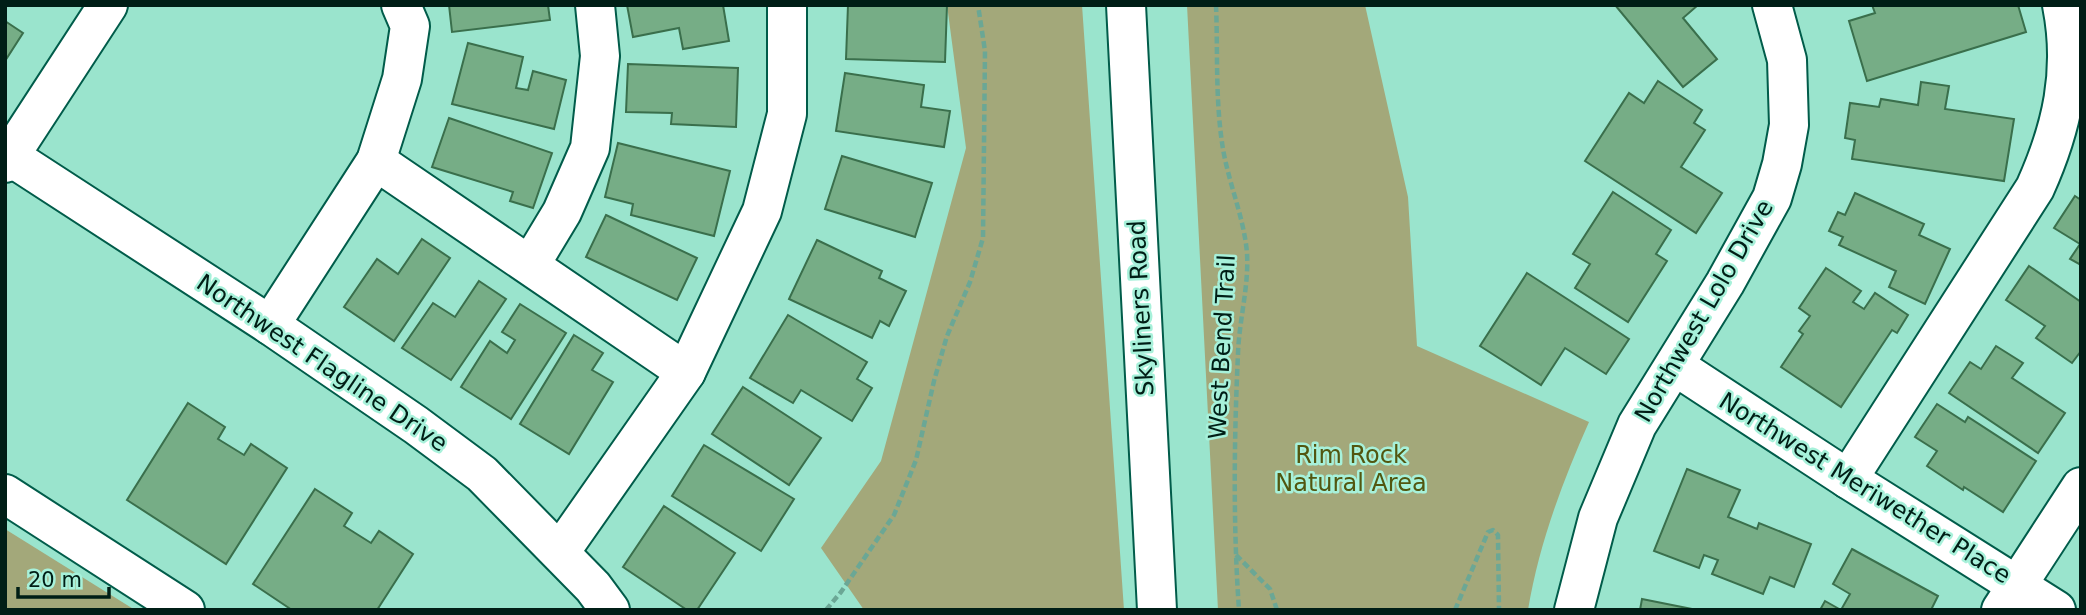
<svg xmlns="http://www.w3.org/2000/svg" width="2086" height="615" viewBox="0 0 2086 615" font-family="'DejaVu Sans',sans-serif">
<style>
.green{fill:#a3a87a}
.building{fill:#76ad86;stroke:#3a6f4c;stroke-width:2}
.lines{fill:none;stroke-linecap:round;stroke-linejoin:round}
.minor-casing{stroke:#015c4a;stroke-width:42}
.path{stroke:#6ba795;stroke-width:4.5;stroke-dasharray:7 3.5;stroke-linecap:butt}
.minor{stroke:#fff;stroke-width:38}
.labels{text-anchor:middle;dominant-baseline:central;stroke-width:5;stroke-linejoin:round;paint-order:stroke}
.street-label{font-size:24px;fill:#001e16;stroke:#a7f1da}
.park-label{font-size:24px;fill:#525610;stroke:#a7f1da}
</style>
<rect width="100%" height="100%" fill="#9ae4cd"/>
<g class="green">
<polygon points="947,5 1082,5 1124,610 864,610 821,548 881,461 966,148"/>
<path d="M1187 5H1365L1408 197 1417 346 1589 422C1562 483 1539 544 1528 610H1218Z"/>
<polygon points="5,529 135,610 5,610"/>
</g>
<g class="building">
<polygon points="449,5 548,5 550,20 452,32"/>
<polygon points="627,5 723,5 729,41 683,49 679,28 633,37"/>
<polygon points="848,5 947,5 945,62 846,59"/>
<polygon points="1615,5 1698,5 1683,18 1717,59 1683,87"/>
<polygon points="1872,5 2018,5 2026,32 1867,81 1849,21 1875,13"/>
<polygon points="5,21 23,33 5,61"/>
<polygon points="468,43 523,57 516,88 528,90 533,71 566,80 554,129 452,104"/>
<polygon points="628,64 738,68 736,127 671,124 672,113 626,112"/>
<polygon points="845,73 924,85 921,107 950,111 944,147 836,131"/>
<polygon points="1658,81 1702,110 1694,123 1705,130 1681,167 1722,193 1696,233 1585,161 1629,93 1644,103"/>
<polygon points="1921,82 1949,86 1945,109 2014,119 2004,181 1852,159 1855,140 1845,138 1850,103 1879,107 1881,99 1918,105"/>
<polygon points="449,118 552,153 533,208 510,201 513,192 432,167"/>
<polygon points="618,143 730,171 714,236 631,215 633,204 605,197"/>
<polygon points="842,156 932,183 915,237 825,209"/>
<polygon points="1613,192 1671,230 1656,254 1667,261 1628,322 1575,288 1590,264 1573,254"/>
<polygon points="1855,193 1924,224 1919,235 1950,249 1925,304 1889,287 1896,271 1839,245 1843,237 1829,231 1838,212 1845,215"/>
<polygon points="2075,196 2081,200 2081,265 2070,259 2080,244 2054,228"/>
<polygon points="606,215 697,258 677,300 586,257"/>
<polygon points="422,239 450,258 394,341 344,307 377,259 398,274"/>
<polygon points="817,240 882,271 879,278 906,291 889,326 880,321 872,338 789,299"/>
<polygon points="2029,266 2081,302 2081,351 2072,363 2036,338 2045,326 2006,300"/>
<polygon points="1826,268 1861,291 1853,302 1864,309 1875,293 1908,315 1897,333 1892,330 1841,407 1781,367 1803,334 1799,331 1810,316 1799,308"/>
<polygon points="1527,273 1629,339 1606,374 1565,348 1541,385 1480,346"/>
<polygon points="479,281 506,299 451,380 402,348 433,303 455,317"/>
<polygon points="520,304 566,333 511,419 461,387 490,341 507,353 515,340 502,332"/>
<polygon points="788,315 867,362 857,379 872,388 852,421 801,390 793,403 750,378"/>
<polygon points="574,335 603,353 592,370 613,382 569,454 520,424"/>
<polygon points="1996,346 2023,363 2012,378 2065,413 2038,453 1949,393 1970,362 1981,369"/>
<polygon points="743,387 821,438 789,485 712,434"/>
<polygon points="188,403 225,427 218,439 244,455 251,444 287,468 226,564 127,500"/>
<polygon points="1937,404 1965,422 1968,417 2036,461 2003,512 1964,487 1963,490 1927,466 1937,451 1915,437"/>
<polygon points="704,445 794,499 761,551 672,496"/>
<polygon points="1687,469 1740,490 1728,517 1757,529 1759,523 1811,544 1794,587 1770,577 1763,594 1712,574 1718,560 1704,555 1699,568 1654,551"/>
<polygon points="315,489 352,513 344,526 371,543 379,531 413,554 377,610 292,610 253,584"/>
<polygon points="664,506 735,553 697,610 687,610 623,567"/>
<polygon points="1852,549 1938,596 1931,610 1820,610 1825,601 1841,610 1850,594 1833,584"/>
<polygon points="1642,599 1697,610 1640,610"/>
</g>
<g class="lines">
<defs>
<g id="minor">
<polyline points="1126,5 1157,610"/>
<polyline points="5,153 270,325 416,425 482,474 593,587 610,610"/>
<polyline points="376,161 686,372"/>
<polyline points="5,163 108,5"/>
<polyline points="530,265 562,212 590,148 600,56 595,5"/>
<polyline points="270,325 376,161 402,79 410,26 401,5"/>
<polyline points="1675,366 1848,479 2056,610"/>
<path d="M1848 479 2035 188C2062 128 2075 71 2062 5"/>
<polyline points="5,494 185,610"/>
<polyline points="560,552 686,372 762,211 787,114 787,5"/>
<polyline points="1574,610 1598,518 1637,425 1725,283 1772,198 1782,164 1789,125 1787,60 1772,5"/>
<polyline points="2001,610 2081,487"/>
</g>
</defs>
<use href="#minor" class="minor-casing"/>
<g class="path">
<path d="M1216 5C1218 53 1215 101 1223 149 1229 184 1244 218 1247 253 1249 287 1239 320 1238 354 1234 440 1233 524 1239 610"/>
<polyline points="1236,555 1270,589 1277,610"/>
<polyline points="826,610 841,592 894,515 916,460 934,381 947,336 970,282 983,238 985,51 978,5"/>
<polyline points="1455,610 1488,532 1493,530 1498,535 1499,610"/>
</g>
<use href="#minor" class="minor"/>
</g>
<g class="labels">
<g class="street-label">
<text transform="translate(1141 308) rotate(-93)">Skyliners Road</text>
<text transform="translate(1704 311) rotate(-60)">Northwest Lolo Drive</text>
<text transform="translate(1222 347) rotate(-87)">West Bend Trail</text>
<text transform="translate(322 363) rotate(34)">Northwest Flagline Drive</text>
<text transform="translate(1865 488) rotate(32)">Northwest Meriwether Place</text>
</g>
<g class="park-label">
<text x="1351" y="455">Rim Rock<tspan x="1351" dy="28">Natural Area</tspan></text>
</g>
</g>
<rect width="2086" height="615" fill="none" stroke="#001e16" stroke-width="14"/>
<path d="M18 587v10h91v-10" fill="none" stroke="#001e16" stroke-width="3.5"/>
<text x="28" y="587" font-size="21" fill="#001e16" stroke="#a7f1da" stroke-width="5" paint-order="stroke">20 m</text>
</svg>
